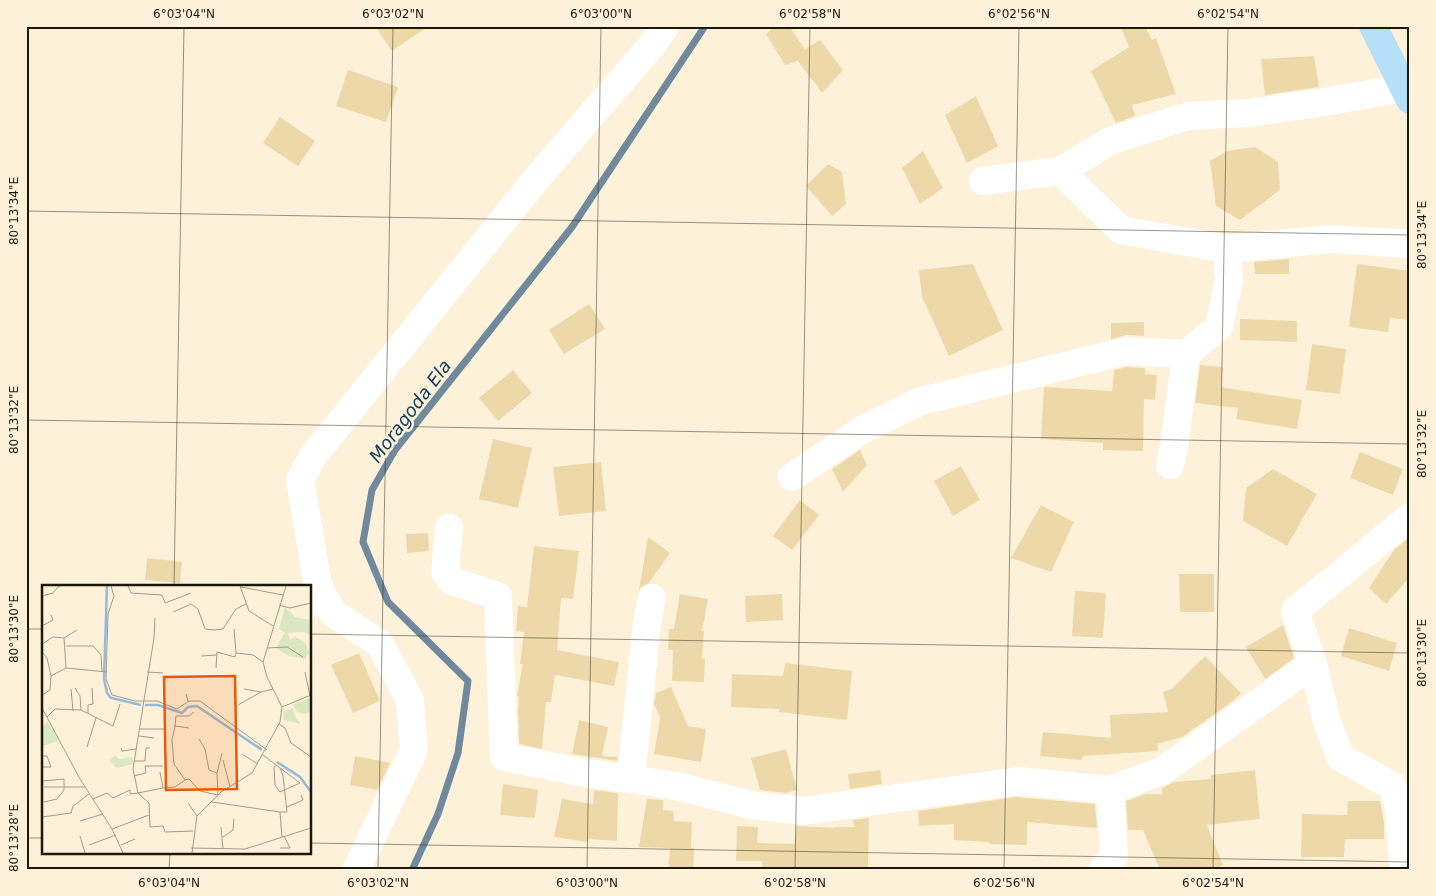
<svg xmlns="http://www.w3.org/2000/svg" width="1436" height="896" viewBox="0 0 1436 896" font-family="'DejaVu Sans',sans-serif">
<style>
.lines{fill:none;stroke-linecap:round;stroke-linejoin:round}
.stream{stroke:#70899d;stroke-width:7}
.building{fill:#edd8aa}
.street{stroke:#fff;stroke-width:28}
.primary{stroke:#b5e0f8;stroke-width:28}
.ticks{fill:none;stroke:#1d180c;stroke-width:1;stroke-opacity:0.45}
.labels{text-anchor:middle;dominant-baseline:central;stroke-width:5;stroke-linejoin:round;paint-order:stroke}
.water-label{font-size:18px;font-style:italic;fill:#0f3c5d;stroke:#fdf2d9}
.inset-river{fill:none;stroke:#93b9db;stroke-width:2.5}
.inset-road{fill:none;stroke:#a39b87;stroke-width:1}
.view{fill:#e8590c;fill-opacity:0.15;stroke:#e8590c;stroke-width:2.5}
.inset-edge{fill:none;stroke:#1d180c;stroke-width:2.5}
.neatline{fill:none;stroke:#1d180c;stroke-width:2}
.ticks-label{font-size:12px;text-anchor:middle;fill:#1d180c}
</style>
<rect width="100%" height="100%" fill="#fdf2d9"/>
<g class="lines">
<polyline class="stream" points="412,870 438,814 458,753 468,681 388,602 363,542 372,490 395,450 572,227 705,26"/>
</g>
<g class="building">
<polygon points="375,26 429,26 392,51"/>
<polygon points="775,26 789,26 805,49 820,40 843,70 822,93 798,61 785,65 766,34"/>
<polygon points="1120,26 1145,26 1152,40 1156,38 1176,94 1132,105 1135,116 1116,123 1091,71 1129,47"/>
<polygon points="1314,56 1319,87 1265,95 1261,59"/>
<polygon points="348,70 398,87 386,122 336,106"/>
<polygon points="976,96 998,146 967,163 945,115"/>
<polygon points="280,117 315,141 298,166 263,143"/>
<polygon points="1255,147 1278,162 1280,190 1240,220 1216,206 1210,161 1227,151"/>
<polygon points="923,151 943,188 920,204 902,168"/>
<polygon points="828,164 842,172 846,204 832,216 806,186"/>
<polygon points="1289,259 1289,274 1255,274 1254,262"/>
<polygon points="973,264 1003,330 949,356 922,297 919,270"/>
<polygon points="1357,264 1410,271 1410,320 1390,318 1388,332 1349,327"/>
<polygon points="589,304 605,329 564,354 549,330"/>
<polygon points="1240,319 1297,321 1297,342 1240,340"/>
<polygon points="1144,322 1144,336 1127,335 1111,339 1111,323"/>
<polygon points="1312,344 1346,349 1340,394 1306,390"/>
<polygon points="1200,365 1223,367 1221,387 1302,400 1297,429 1236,419 1238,408 1195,403"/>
<polygon points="1127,367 1145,368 1145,374 1157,375 1155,400 1144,399 1143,451 1103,450 1103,443 1041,439 1044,387 1112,391 1114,370"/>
<polygon points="513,370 532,393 498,421 479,398"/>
<polygon points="493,439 532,448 518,508 479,499"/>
<polygon points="860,450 867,465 843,492 832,469"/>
<polygon points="1360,452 1403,469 1393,495 1350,478"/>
<polygon points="601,462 606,511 559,516 553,467"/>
<polygon points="961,466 980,500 953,516 934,481"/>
<polygon points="1273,469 1317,494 1287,546 1243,521 1246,488"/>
<polygon points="800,500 819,515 792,550 773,536"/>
<polygon points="1041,505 1074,522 1051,572 1011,558"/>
<polygon points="428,533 429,551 407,553 406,534"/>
<polygon points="648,537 670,553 649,583 641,587 639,591"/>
<polygon points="1410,537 1410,577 1386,604 1369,588 1394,550"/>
<polygon points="534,546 579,551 573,599 561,598 557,650 619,662 614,686 555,675 551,702 546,702 542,749 519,744 518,711 519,697 517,696 523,664 520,664 524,632 516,631 518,606 527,607"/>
<polygon points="147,558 182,562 180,583 145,580"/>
<polygon points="1179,574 1214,574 1214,612 1180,612"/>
<polygon points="1075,591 1106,593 1103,638 1072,636"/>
<polygon points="680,594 708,599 702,631 704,631 702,658 705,658 704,682 672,681 673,650 668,650 669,629 674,629"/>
<polygon points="782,594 783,620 746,622 745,596"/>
<polygon points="1283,625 1294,658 1265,679 1246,647"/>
<polygon points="1349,628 1397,643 1389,671 1341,656"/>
<polygon points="359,653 380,701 353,713 331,665"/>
<polygon points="1205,656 1241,693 1233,701 1182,737 1157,744 1158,751 1083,756 1082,760 1040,756 1043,732 1111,738 1110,715 1168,712 1163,692 1172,689"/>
<polygon points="785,663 852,671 847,720 779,712 779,709 731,707 732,674 783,676"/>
<polygon points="671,687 688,726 706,729 701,762 654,754 660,718 654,704 656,693"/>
<polygon points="579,720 608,727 602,756 618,757 617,761 572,754"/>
<polygon points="786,749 797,790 786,793 760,790 751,758"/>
<polygon points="355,756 390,763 377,790 350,785"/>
<polygon points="880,770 882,784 850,789 848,774"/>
<polygon points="1255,770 1260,819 1207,825 1223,865 1212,870 1160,870 1143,830 1128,830 1126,801 1146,794 1162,794 1162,788 1174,782 1211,779 1211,775"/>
<polygon points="503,784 538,790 535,818 500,815"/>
<polygon points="594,790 618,793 617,841 589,839 588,842 554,837 562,799 593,804"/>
<polygon points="1016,797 1095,804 1097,828 1027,822 1027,845 989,844 989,842 954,840 954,824 919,826 918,811"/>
<polygon points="647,799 663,800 663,810 673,811 674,821 692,822 691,848 694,848 693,870 668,870 670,848 639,847"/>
<polygon points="1348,801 1380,801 1384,822 1384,839 1345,839 1344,857 1301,857 1302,814 1347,815"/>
<polygon points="869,818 868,870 762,870 762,861 736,861 737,826 758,827 757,843 795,844 796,826 835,828 835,827 854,827 853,820"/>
</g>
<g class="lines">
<g class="street">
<polyline points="1060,171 1110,141 1188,116 1248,113 1324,102 1403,88"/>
<polyline points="983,181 1060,171 1121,230 1227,249 1331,239 1410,244"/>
<polyline points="1170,465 1175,440 1186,354"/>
<polyline points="792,477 862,430 921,401 1126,351 1186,354 1219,327 1229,281 1227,249"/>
<polyline points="449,528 445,572 452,581 498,596 504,757 585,773 631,779"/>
<polyline points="318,586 333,613 380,644 410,700 414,750 356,870"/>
<polyline points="652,598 647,623 631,779 681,787 751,805 803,811 1019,781 1110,790 1162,771 1313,664 1295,611 1410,517"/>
<polyline points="310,603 318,586 300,480 313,456 537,178 652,45 665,26"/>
<polyline points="1313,664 1326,719 1340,757 1392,786 1398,805 1404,870"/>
<polyline points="1103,870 1114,856 1110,790"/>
</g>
<polyline class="primary" points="1373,26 1410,100"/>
</g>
<path class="ticks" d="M26 211 1410 235M26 420 1410 444M174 586 184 26M26 629H44M310 634 1410 653M26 838H44M310 843 1410 862M169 870 170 852M378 870 393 26M587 870 601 26M795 870 810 26M1004 870 1019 26M1213 870 1228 26"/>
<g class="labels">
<g class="water-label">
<text transform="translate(410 411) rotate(-53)">Moragoda Ela</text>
</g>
</g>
<g transform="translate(42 585)">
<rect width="269" height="269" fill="#fdf2d9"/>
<path d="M243 22 253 32 269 35V51L263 47 243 48 237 44ZM246 48 248 54 253 52 263 57 267 68 263 74 247 71 234 63 242 49ZM269 112V126L263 129 255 127 251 120ZM251 123 254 133 259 139 241 135 242 126ZM5 137 17 156 0 161V143ZM72 170 77 174 90 172 91 179 75 183 68 176Z" fill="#dae7c1"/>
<path class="inset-river" d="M65 1 62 94 65 108 69 113 99 120M103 120H116L140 128 146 122 155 121 220 165M235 177 258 192 269 207"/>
<path class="inset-road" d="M69 1 72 11 66 29 64 94 70 110 93 116H115L135 124 147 116M86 1 89 8 120 10 123 18 149 8M198 1 207 26 231 41M199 2 241 10M0 11 11 8 17 1M237 20 248 23 269 18M131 27 149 19 156 24 163 44 172 45 181 44 194 24 204 19M113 33 112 53 91 184 96 208 121 203 118 187M0 41 11 35 9 30M192 44 194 68 211 70 221 77M22 53 24 83M0 59 11 52 22 53 35 45M24 61H51L59 70 60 87M225 63 245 62 261 72M0 67 5 73 9 91M159 71 174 70M174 83 175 67 193 72 194 68M105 87 121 88M263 87 268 111M33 103 38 111 39 125M29 104 31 126M202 104 219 107 231 104M144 109 146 116H158L225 165M0 110 8 105 9 91 24 83 65 87M196 120 219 107M240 122 269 110M0 123 38 194 70 244 81 268M46 128V120L51 119 50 103M5 132 13 124 39 125 71 141 78 119M237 139 243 143 249 158 269 172M133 141 134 131H147L152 127M147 143 133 141 130 155 132 179 143 195 147 194 158 206 176 210 175 188 180 168M97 144H122M97 151 112 153M157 154 163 164 167 185 175 188M45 162 54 133M79 163 80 166 94 164M200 169 216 179M221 170 238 183 241 191 245 227H238L240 252M0 171H5L9 182H0M181 175 188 202M92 176H103L104 163H108M235 180 232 182 233 200 238 207 258 198 238 183M92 191 104 188 103 181H121M0 196 22 194V205L15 214 2 217M2 202H43M121 203 133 202 143 195M51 214 65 208 71 213 88 205V209L96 208 107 218 108 242 121 241 123 247 151 246M170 217 238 227M146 218 155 231M245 222 261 215 259 210M0 232 29 228 31 221 47 209M38 236 61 229M179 242 181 264M70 244 107 230M38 251 43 268M181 252 191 245 192 234M47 260 74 250M79 260 93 254M149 263 203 264 269 243M238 263H248L242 251M150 268 155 231 179 207 210 188 238 137 240 122 225 92 221 77 244 1"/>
<path class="view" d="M193 91 195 204 124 205 122 92Z"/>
<rect width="269" height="269" class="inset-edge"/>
</g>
<rect width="1436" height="896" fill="none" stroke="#fdf2d9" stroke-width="55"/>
<rect x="28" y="28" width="1380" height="840" class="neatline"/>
<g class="ticks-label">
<text x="184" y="18">6°03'04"N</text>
<text x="393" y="18">6°03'02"N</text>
<text x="601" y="18">6°03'00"N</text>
<text x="810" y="18">6°02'58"N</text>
<text x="1019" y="18">6°02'56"N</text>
<text x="1228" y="18">6°02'54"N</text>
<text transform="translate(14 211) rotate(-90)" y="4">80°13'34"E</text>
<text transform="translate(1422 235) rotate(-90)" y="4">80°13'34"E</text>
<text transform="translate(14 420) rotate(-90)" y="4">80°13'32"E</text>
<text transform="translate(1422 444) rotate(-90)" y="4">80°13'32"E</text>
<text transform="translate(14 629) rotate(-90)" y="4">80°13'30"E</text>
<text transform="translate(1422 653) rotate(-90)" y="4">80°13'30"E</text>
<text transform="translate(14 838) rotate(-90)" y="4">80°13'28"E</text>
<text x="169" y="887">6°03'04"N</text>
<text x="378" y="887">6°03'02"N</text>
<text x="587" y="887">6°03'00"N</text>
<text x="795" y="887">6°02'58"N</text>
<text x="1004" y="887">6°02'56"N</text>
<text x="1213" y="887">6°02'54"N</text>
</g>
</svg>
